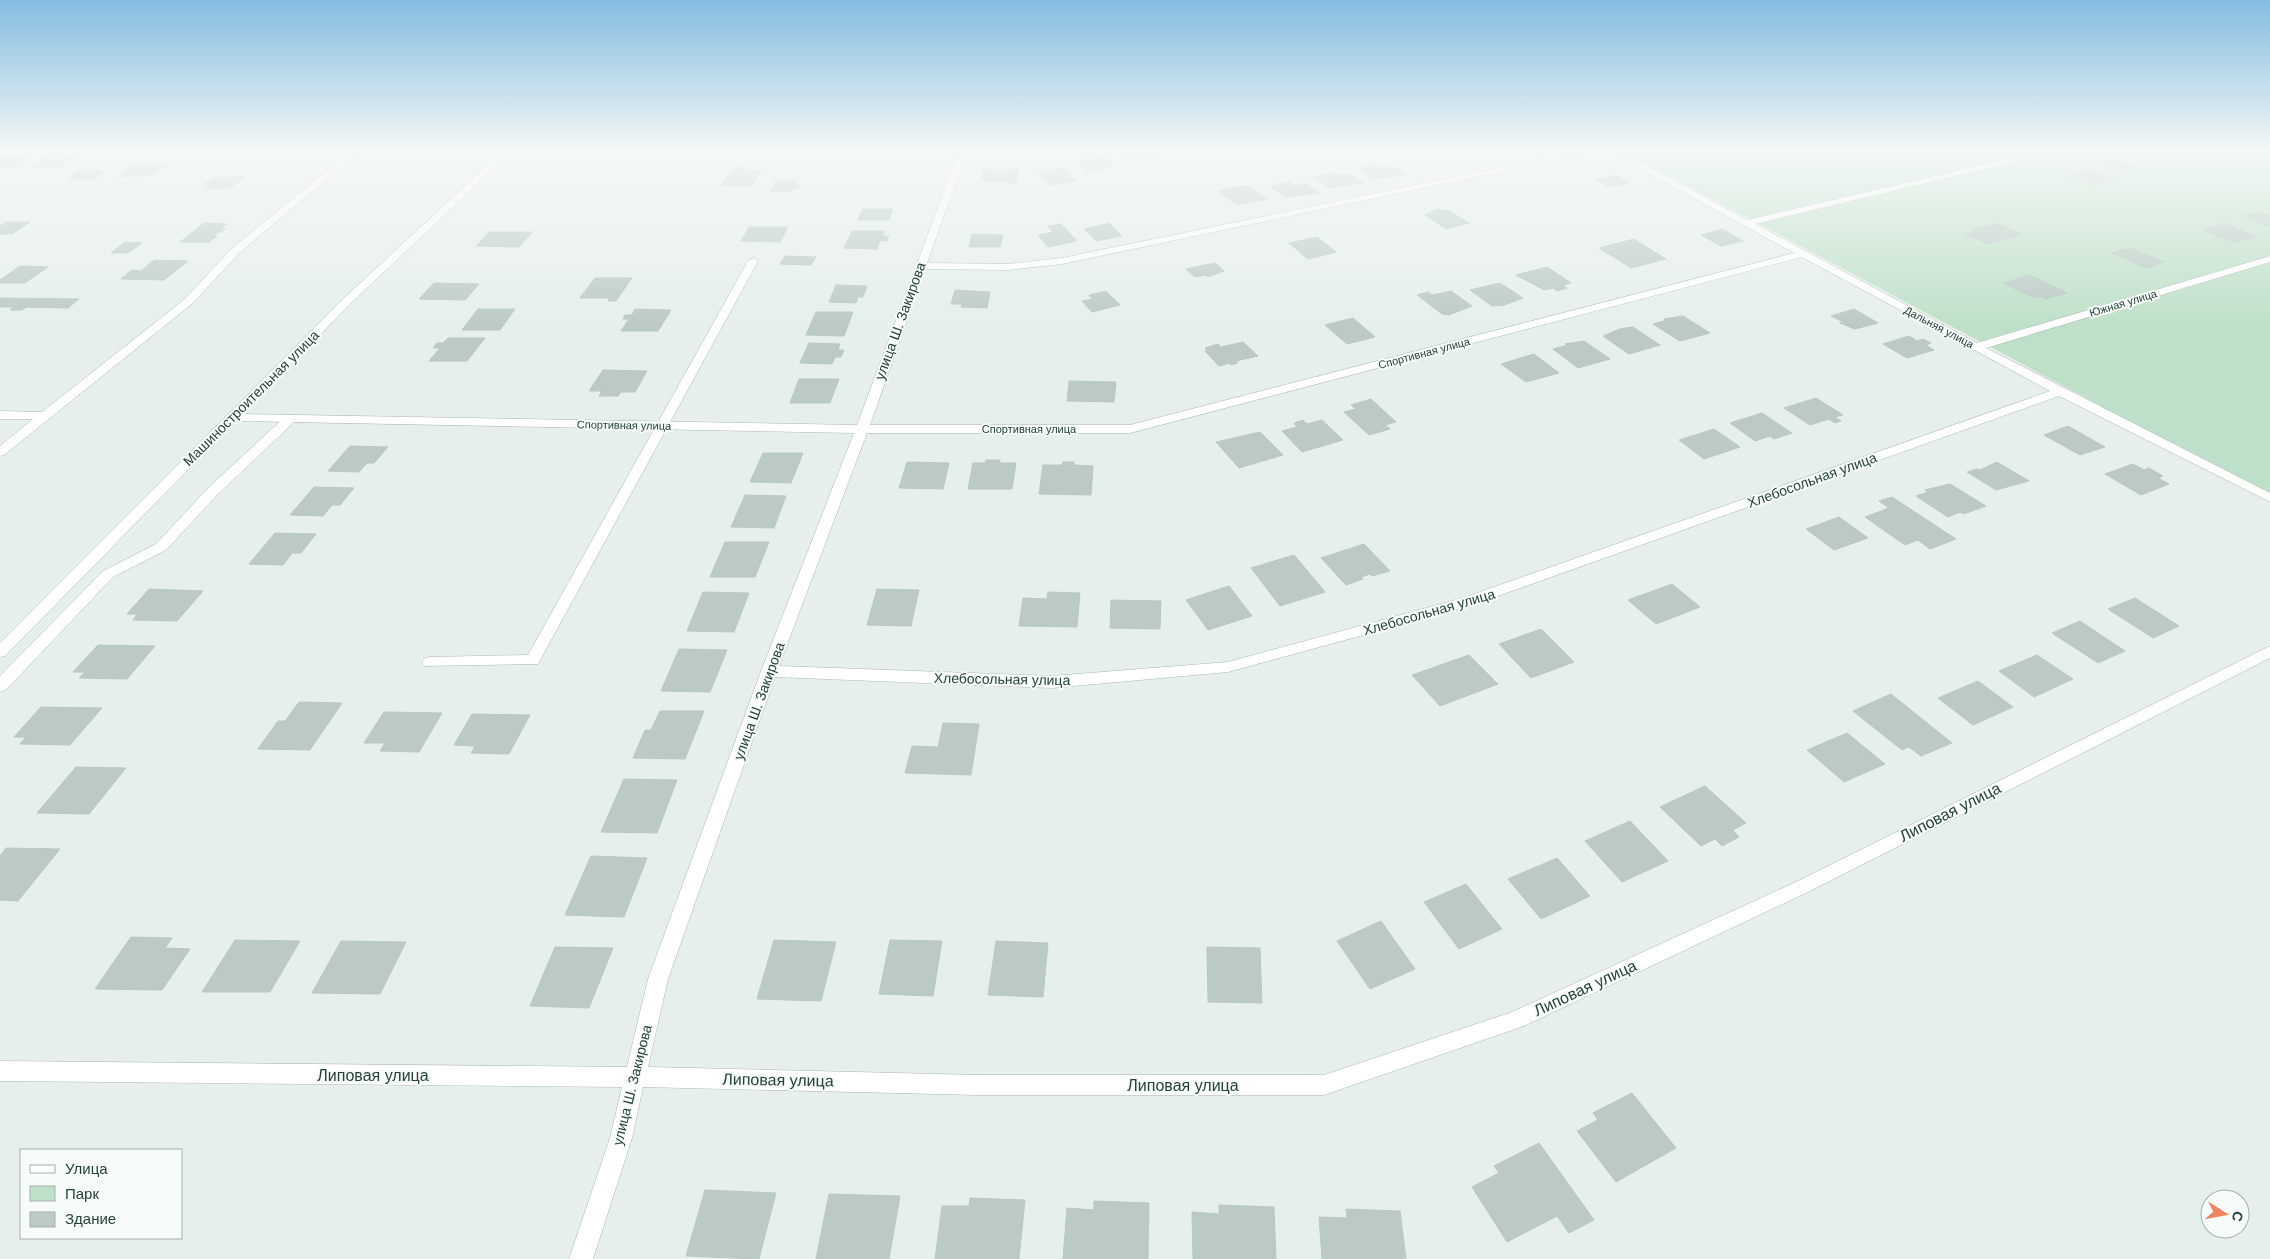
<svg xmlns="http://www.w3.org/2000/svg" width="2270" height="1259" viewBox="0 0 2270 1259" font-family="Helvetica,sans-serif">
<style>
.green{fill:#bfe0c8}
.building{fill:#bbcac4;stroke:#b8c9c2}
.lines{fill:none;stroke-linecap:round;stroke-linejoin:round}
.service-casing{stroke:#a8b8b2;stroke-width:1}
.minor-casing{stroke:#a8b8b2;stroke-width:1}
.service{fill:#fff;fill-rule:evenodd}
.minor{fill:#fff;fill-rule:evenodd}
.labels{text-anchor:middle;dominant-baseline:central;stroke-width:4;stroke-linejoin:round;paint-order:stroke}
.far-street-label{font-size:11px;fill:#24423a;stroke:#f7fbf9}
.street-label{font-size:14px;fill:#24423a;stroke:#f7fbf9}
.near-street-label{font-size:16px;fill:#24423a;stroke:#f7fbf9}
</style>
<rect width="100%" height="100%" fill="#e6efeb"/>
<polygon class="green" points="1622,151 2270,151 2270,496"/>
<g class="building">
<polygon points="1154,151 1160,156 1139,160 1137,158 1127,159 1118,152"/>
<polygon points="2142,151 2169,151 2187,158 2172,162"/>
<polygon points="0,155 7,155 6,158 30,157 14,167 0,167"/>
<polygon points="1105,156 1115,165 1098,171 1095,169 1086,171 1076,161"/>
<polygon points="2107,157 2136,168 2120,173 2091,161"/>
<polygon points="64,158 75,158 58,169 27,168 42,159"/>
<polygon points="136,164 169,164 153,175 116,177"/>
<polygon points="1376,164 1382,168 1392,166 1405,174 1373,179 1357,168"/>
<polygon points="738,167 745,167 743,170 762,171 752,186 721,185 732,170 736,170"/>
<polygon points="1063,168 1076,181 1050,185 1038,172"/>
<polygon points="984,169 996,170 1019,169 1016,183 981,180"/>
<polygon points="2088,169 2115,180 2093,186 2066,175 2076,174"/>
<polygon points="81,170 106,171 93,179 67,179"/>
<polygon points="1334,173 1339,176 1350,174 1363,183 1330,188 1314,177"/>
<polygon points="1616,175 1629,183 1609,187 1596,180"/>
<polygon points="215,177 245,177 233,186 223,189 206,189 211,185 203,185"/>
<polygon points="776,180 797,181 795,185 801,185 799,188 794,188 792,192 770,192"/>
<polygon points="1290,182 1295,186 1306,183 1319,193 1285,197 1270,186"/>
<polygon points="1248,185 1266,199 1237,205 1219,191"/>
<polygon points="863,209 893,209 889,220 858,220"/>
<polygon points="1438,209 1441,211 1448,210 1469,223 1446,229 1425,215"/>
<polygon points="2259,212 2270,216 2270,227 2243,216"/>
<polygon points="7,222 30,222 12,234 0,234 0,226"/>
<polygon points="204,223 227,224 220,229 225,229 212,236 217,236 209,242 180,242"/>
<polygon points="1109,223 1122,236 1096,241 1084,229"/>
<polygon points="1061,224 1077,241 1048,247 1038,235 1053,232 1048,226"/>
<polygon points="1999,224 2021,234 1988,244 1965,234 1976,231 1972,229"/>
<polygon points="2225,224 2257,237 2248,239 2238,238 2244,240 2235,243 2203,230"/>
<polygon points="749,227 788,227 780,242 741,241"/>
<polygon points="1722,229 1743,241 1721,246 1701,235"/>
<polygon points="852,231 884,231 882,236 889,236 887,241 880,241 877,249 844,248"/>
<polygon points="489,232 532,232 519,247 476,246"/>
<polygon points="972,234 1003,235 1000,247 969,247"/>
<polygon points="1317,237 1336,252 1308,259 1289,243"/>
<polygon points="1634,239 1666,259 1631,268 1599,248"/>
<polygon points="125,242 142,243 128,253 111,253"/>
<polygon points="2130,248 2164,262 2146,268 2112,253"/>
<polygon points="785,256 816,257 811,265 780,264"/>
<polygon points="154,260 188,261 164,280 121,279 132,270 141,271"/>
<polygon points="1215,263 1224,271 1208,277 1206,275 1195,277 1186,269"/>
<polygon points="20,266 48,267 25,283 0,283 0,280"/>
<polygon points="1547,267 1571,283 1563,285 1567,288 1557,291 1553,288 1544,290 1516,275"/>
<polygon points="2030,275 2067,293 2046,299 2040,296 2034,298 2003,283"/>
<polygon points="595,278 632,278 616,301 608,301 610,298 580,298"/>
<polygon points="434,283 479,284 465,300 419,299"/>
<polygon points="1500,283 1523,298 1504,305 1492,306 1470,290"/>
<polygon points="836,285 867,286 863,297 858,297 856,303 829,302"/>
<polygon points="955,290 990,292 987,308 961,307 962,304 951,304"/>
<polygon points="1106,291 1120,305 1092,312 1082,301 1092,299 1089,295"/>
<polygon points="1451,291 1472,306 1449,315 1442,314 1417,295 1428,292 1432,295"/>
<polygon points="0,298 79,299 68,308 26,307 22,310 10,310 14,307 0,307"/>
<polygon points="478,309 515,309 500,330 462,330"/>
<polygon points="635,309 671,310 658,331 621,331 629,319 623,319 625,315 632,315"/>
<polygon points="1854,309 1878,323 1855,329 1840,323 1843,322 1831,316"/>
<polygon points="816,312 853,312 844,336 806,335"/>
<polygon points="1683,316 1710,333 1680,341 1653,324 1667,320 1664,319"/>
<polygon points="1353,318 1375,337 1347,344 1325,325"/>
<polygon points="1633,327 1660,345 1629,354 1603,336 1620,329"/>
<polygon points="1909,336 1917,341 1923,339 1931,343 1926,345 1934,350 1907,358 1883,344"/>
<polygon points="448,338 485,338 467,361 429,361 440,348 433,348 437,343 443,343"/>
<polygon points="1584,341 1610,359 1578,368 1553,349 1568,345 1565,344"/>
<polygon points="1243,342 1258,356 1236,361 1238,363 1231,365 1229,363 1219,366 1205,351 1207,351 1205,348 1218,344 1221,347"/>
<polygon points="809,343 840,344 838,350 844,350 841,357 835,357 832,364 800,363"/>
<polygon points="1534,354 1559,373 1526,382 1501,364"/>
<polygon points="603,370 647,371 635,392 621,392 618,396 599,396 602,391 589,391"/>
<polygon points="799,379 839,379 830,403 790,403"/>
<polygon points="1069,381 1116,382 1114,402 1067,401"/>
<polygon points="1816,398 1843,415 1835,417 1841,421 1835,423 1829,419 1810,425 1784,408"/>
<polygon points="1371,399 1396,422 1385,425 1390,429 1369,435 1344,412 1356,409 1351,405"/>
<polygon points="1762,413 1792,433 1774,439 1770,436 1755,441 1730,423"/>
<polygon points="1303,420 1307,424 1322,420 1343,440 1302,452 1282,431 1297,427 1294,423"/>
<polygon points="2068,426 2105,447 2080,455 2044,435"/>
<polygon points="1714,429 1740,447 1704,459 1679,440"/>
<polygon points="1260,432 1283,455 1239,468 1216,442"/>
<polygon points="350,446 388,447 374,463 367,463 359,472 328,471"/>
<polygon points="763,453 803,453 791,483 750,482"/>
<polygon points="986,460 1000,460 1000,463 1016,463 1012,489 968,489 973,463 985,463"/>
<polygon points="907,462 949,463 943,489 899,488"/>
<polygon points="1063,462 1074,462 1074,465 1093,466 1091,495 1039,494 1043,465 1062,465"/>
<polygon points="1997,462 2029,481 1996,490 1967,472 1977,469 1980,470"/>
<polygon points="2133,464 2144,470 2149,468 2163,476 2158,478 2169,484 2141,495 2105,474"/>
<polygon points="1950,484 1986,506 1964,514 1960,512 1948,517 1916,496 1928,492 1925,490"/>
<polygon points="314,487 354,488 340,505 332,505 323,516 290,515"/>
<polygon points="745,495 786,496 774,528 731,527"/>
<polygon points="1892,497 1956,539 1930,549 1918,540 1905,545 1865,517 1889,508 1879,501"/>
<polygon points="1839,517 1868,538 1834,550 1806,529"/>
<polygon points="275,533 316,534 301,553 292,553 283,565 249,564"/>
<polygon points="725,542 769,542 755,577 710,577"/>
<polygon points="1364,544 1390,571 1372,576 1370,574 1361,577 1363,579 1346,585 1321,558"/>
<polygon points="1294,555 1325,592 1280,606 1251,568"/>
<polygon points="1672,584 1700,607 1656,624 1628,600"/>
<polygon points="1229,586 1252,616 1208,630 1186,600"/>
<polygon points="149,589 203,591 177,621 133,620 137,614 127,614"/>
<polygon points="877,589 919,590 911,626 867,625"/>
<polygon points="703,592 749,593 734,632 687,631"/>
<polygon points="1048,592 1080,593 1077,627 1019,626 1023,598 1047,599"/>
<polygon points="2135,598 2179,626 2153,638 2108,609"/>
<polygon points="1111,600 1161,601 1160,629 1110,628"/>
<polygon points="2080,621 2125,651 2098,663 2052,633"/>
<polygon points="1541,629 1574,662 1531,678 1499,644"/>
<polygon points="98,645 155,646 127,679 79,678 85,672 73,672"/>
<polygon points="679,649 727,650 710,692 661,691"/>
<polygon points="1469,655 1498,684 1440,706 1412,675"/>
<polygon points="2037,655 2073,679 2034,697 1999,671"/>
<polygon points="1978,681 2013,707 1973,725 1938,698"/>
<polygon points="1891,694 1952,743 1921,756 1909,747 1902,750 1853,711"/>
<polygon points="299,702 342,703 310,750 258,749 278,721 285,721"/>
<polygon points="41,707 102,708 70,745 20,744 26,737 14,737"/>
<polygon points="660,711 704,711 685,759 633,758 645,730 651,730"/>
<polygon points="384,712 442,713 419,752 380,751 385,743 364,743"/>
<polygon points="472,714 530,715 509,754 471,753 475,746 454,745"/>
<polygon points="943,723 979,724 971,775 905,773 912,746 938,747"/>
<polygon points="1847,733 1885,764 1844,782 1807,750"/>
<polygon points="76,767 126,768 89,814 37,813"/>
<polygon points="624,779 677,780 657,833 601,832"/>
<polygon points="1705,786 1746,823 1733,830 1739,837 1722,846 1715,839 1701,846 1660,807"/>
<polygon points="1630,821 1668,861 1622,882 1585,841"/>
<polygon points="6,848 60,849 18,901 0,900 0,856"/>
<polygon points="591,856 647,858 624,917 565,915"/>
<polygon points="1557,858 1590,896 1541,919 1508,879"/>
<polygon points="1466,884 1502,929 1459,949 1424,902"/>
<polygon points="1381,921 1415,969 1370,989 1337,941"/>
<polygon points="131,937 172,938 165,948 190,949 162,990 95,989"/>
<polygon points="235,940 300,941 270,992 202,992"/>
<polygon points="774,940 836,942 821,1001 757,999"/>
<polygon points="890,940 942,941 933,996 879,994"/>
<polygon points="341,941 406,942 380,994 312,993"/>
<polygon points="996,941 1048,943 1043,997 988,995"/>
<polygon points="555,947 613,948 589,1008 530,1006"/>
<polygon points="1207,947 1260,948 1262,1003 1208,1002"/>
<polygon points="1632,1093 1676,1148 1616,1182 1577,1131 1598,1120 1593,1113"/>
<polygon points="1539,1143 1594,1220 1569,1233 1557,1216 1507,1242 1472,1187 1499,1173 1494,1166"/>
<polygon points="705,1190 776,1193 759,1259 686,1256"/>
<polygon points="829,1194 900,1196 889,1259 816,1259"/>
<polygon points="970,1198 1025,1200 1019,1259 935,1259 942,1206 969,1206"/>
<polygon points="1094,1201 1149,1203 1148,1259 1063,1259 1067,1208 1094,1210"/>
<polygon points="1219,1205 1274,1207 1276,1259 1193,1259 1192,1212 1219,1214"/>
<polygon points="1346,1209 1400,1211 1406,1259 1322,1259 1319,1217 1347,1218"/>
</g>
<g class="lines">
<defs>
<g id="service">
<polygon points="753,258 758,261 538,664 425,666 422,662 425,658 430,657 528,655 748,261"/>
<polygon points="290,415 296,419 294,422 218,494 166,550 113,577 6,690 0,692 0,676 103,571 156,544 208,488 286,416"/>
</g>
<g id="minor">
<polygon points="351,151 360,151 239,253 193,303 4,455 0,456 0,446 33,419 0,419 0,411 42,412 185,299 231,249"/>
<path d="M503 151H512L351 303 243 414 857 425 959 151H967L927 263 1008 264 1062 258 1581 151H1598L1062 264 1008 270 925 269 870 425H1130L1794 253 1608 151H1619L1747 220 2043 151H2059L1755 224 1977 343 2270 256V262L1986 348 2270 493V502L2059 396 1473 605 1228 672 1052 688 775 677 668 979 648 1067 979 1075H1324L1512 1012 1796 882 2270 646V658L1808 892 1524 1026 1324 1095H979L643 1087 632 1138 593 1259H569L610 1138 622 1087 0 1081V1061L627 1067 648 979 761 671 854 433 236 421 5 656 0 657V643L343 299ZM1802 257 2050 391 1463 598 1228 662 1052 676 779 666 867 433H1130Z"/>
</g>
</defs>
<use href="#service" class="service-casing"/>
<use href="#minor" class="minor-casing"/>
<use href="#service" class="service"/>
<use href="#minor" class="minor"/>
</g>
<linearGradient id="sky" x2="0" y2="1"><stop stop-color="#84bce0"/><stop offset="0.46" stop-color="#f4f8f6"/><stop offset="1" stop-color="#f4f8f6" stop-opacity="0"/></linearGradient>
<rect width="2270" height="327" fill="url(#sky)"/>
<g class="labels">
<g class="far-street-label">
<text transform="translate(2123 303) rotate(-17)">Южная улица</text>
<text transform="translate(1939 327) rotate(28)">Дальняя улица</text>
<text transform="translate(1424 353) rotate(-15)">Спортивная улица</text>
<text transform="translate(624 425) rotate(1)">Спортивная улица</text>
<text x="1029" y="429">Спортивная улица</text>
</g>
<g class="street-label">
<text transform="translate(900 321) rotate(-70)">улица Ш. Закирова</text>
<text transform="translate(251 398) rotate(-45)">Машиностроительная улица</text>
<text transform="translate(1812 480) rotate(-20)">Хлебосольная улица</text>
<text transform="translate(1429 612) rotate(-16)">Хлебосольная улица</text>
<text transform="translate(1002 679) rotate(1)">Хлебосольная улица</text>
<text transform="translate(759 701) rotate(-70)">улица Ш. Закирова</text>
<text transform="translate(632 1085) rotate(-76)">улица Ш. Закирова</text>
</g>
<g class="near-street-label">
<text transform="translate(1950 812) rotate(-27)">Липовая улица</text>
<text transform="translate(1585 988) rotate(-25)">Липовая улица</text>
<text x="373" y="1075">Липовая улица</text>
<text transform="translate(778 1080) rotate(1)">Липовая улица</text>
<text x="1183" y="1085">Липовая улица</text>
</g>
</g>
<rect x="20" y="1149" width="162" height="90" fill="#f7fbf9" stroke="#a3b1ad"/>
<rect x="30" y="1165" width="25" height="8" fill="#ffffff" stroke="#a3b1ad"/>
<text x="65" y="1174" font-size="15" fill="#24423a">Улица</text>
<rect x="30" y="1186" width="25" height="15" fill="#bfe0c8" stroke="#a3b1ad"/>
<text x="65" y="1199" font-size="15" fill="#24423a">Парк</text>
<rect x="30" y="1212" width="25" height="15" fill="#bbcac4" stroke="#a3b1ad"/>
<text x="65" y="1224" font-size="15" fill="#24423a">Здание</text>
<g transform="translate(2225 1214) rotate(101)"><circle r="24" fill="#f7fbf9" stroke="#a3b1ad"/>
<path d="M0-4L9 19L0 12L-9 19Z" fill="#f4845f"/>
<text y="-8" font-size="14" font-weight="bold" text-anchor="middle" fill="#24423a">С</text>
</g>
</svg>
